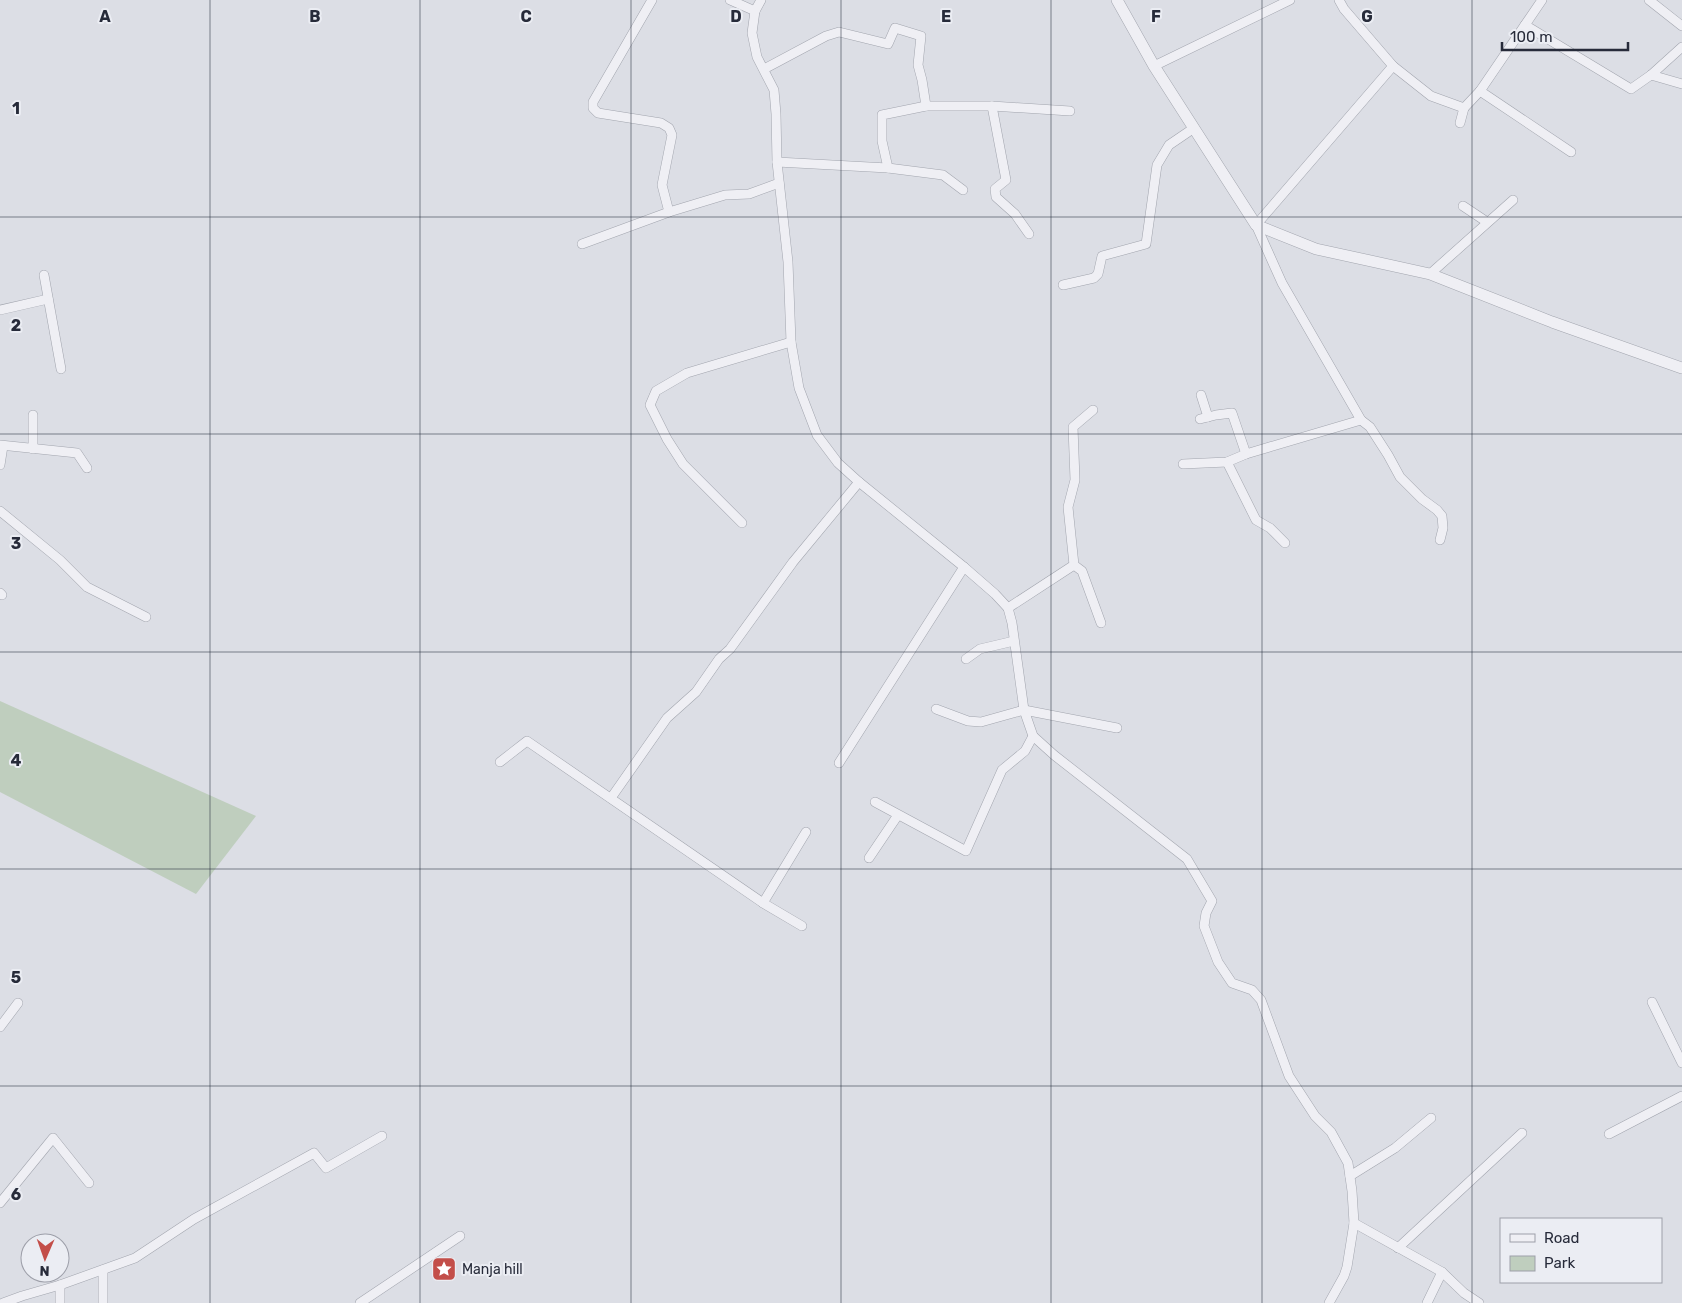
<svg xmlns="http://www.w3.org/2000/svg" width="1682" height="1303" viewBox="0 0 1682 1303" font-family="Rubik,sans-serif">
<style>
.green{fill:#bfcebe}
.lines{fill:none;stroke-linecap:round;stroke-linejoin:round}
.minor-casing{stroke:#a2a5ae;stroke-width:10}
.tertiary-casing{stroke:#a2a5ae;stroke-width:12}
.minor{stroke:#efeff4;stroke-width:9}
.tertiary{stroke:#efeff4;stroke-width:11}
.grid{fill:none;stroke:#272b3a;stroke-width:1;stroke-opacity:0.55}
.labels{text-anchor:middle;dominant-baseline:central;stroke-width:4;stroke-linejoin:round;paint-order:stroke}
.poi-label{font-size:14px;fill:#272b3a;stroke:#ebedf3;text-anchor:start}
.grid-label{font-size:16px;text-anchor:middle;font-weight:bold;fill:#272b3a;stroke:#ebedf3;stroke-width:4;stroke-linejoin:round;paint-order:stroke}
</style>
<rect width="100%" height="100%" fill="#dcdee5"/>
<polygon class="green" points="0,701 256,816 196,894 0,792"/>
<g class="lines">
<defs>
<g id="minor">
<polyline points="652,0 593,102 593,108 598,113 661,123 669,128 672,135 662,185 669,212"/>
<polyline points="730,0 755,11 761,0"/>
<polyline points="1339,0 1344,9 1393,66 1431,96 1464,108"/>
<polyline points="1649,0 1682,26"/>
<polyline points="755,11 752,33 757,57 774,90 776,114 777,162 788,262 791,342 799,388 817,435 838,463 859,482 964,567 995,594 1008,608 1012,623 1024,710 1033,736 1054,755 1187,859 1212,901 1206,913 1204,926 1218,962 1232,983 1252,990 1261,1000 1289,1076 1315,1116 1331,1132 1348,1163 1352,1191 1354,1223 1347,1267 1344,1276 1329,1303"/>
<polyline points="1525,25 1631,89 1651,75 1682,47"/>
<polyline points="1154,66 1290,0"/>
<polyline points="1393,66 1256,225 1282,283 1361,420 1370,427 1388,455 1400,477 1422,499 1437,510 1442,516 1443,528 1440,540"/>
<polyline points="764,69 826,36 839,32 888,44 895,28 921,36 918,65 922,80 926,106"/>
<polyline points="1651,75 1682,84"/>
<polyline points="1480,91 1571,152"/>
<polyline points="992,106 1006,180 995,189 996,197 1015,214 1029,234"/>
<polyline points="1460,123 1464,108 1480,91 1542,0"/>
<polyline points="777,162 888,168 943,175 963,190"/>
<polyline points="888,168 882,141 882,115 926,106 992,106 1070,111"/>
<polyline points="1463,206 1487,222"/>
<polyline points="582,244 669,212 725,195 749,194 779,183"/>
<polyline points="1430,274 1513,200"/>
<polyline points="44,275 61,369"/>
<polyline points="1063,285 1094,278 1098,274 1102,256 1146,244 1157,165 1169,145 1194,128"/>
<polyline points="0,310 48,299"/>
<polyline points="1201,395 1208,417"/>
<polyline points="1093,410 1073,427 1075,480 1068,507 1074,565 1082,571 1101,623"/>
<polyline points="1200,419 1216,415 1232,413 1246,454"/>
<polyline points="0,445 77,453 87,468"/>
<polyline points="33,449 33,415"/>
<polyline points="1227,462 1256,520 1270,528 1285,543"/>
<polyline points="1183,464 1227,462 1246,454 1361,420"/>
<polyline points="0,465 3,446"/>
<polyline points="0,511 60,560 87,587 146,617"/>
<polyline points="742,523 683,464 667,439 650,405 656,391 687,373 791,342"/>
<polyline points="0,593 2,595"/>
<polyline points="1008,608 1074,565"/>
<polyline points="966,659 980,649 1014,641"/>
<polyline points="936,709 968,721 981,722 1024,710 1117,728"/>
<polyline points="500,762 527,741 763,903 802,926"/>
<polyline points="839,763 964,567"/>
<polyline points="611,798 667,718 696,692 719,659 730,649 793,562 859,482"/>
<polyline points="875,802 966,851 1002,770 1025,751 1033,736"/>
<polyline points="869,858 898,815"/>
<polyline points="763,903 806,832"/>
<polyline points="1652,1002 1682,1063"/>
<polyline points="0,1027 18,1003"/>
<polyline points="1609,1134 1682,1096"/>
<polyline points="1350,1176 1395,1148 1431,1118"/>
<polyline points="0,1203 53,1138 89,1183"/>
<polyline points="1354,1223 1442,1272 1464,1293 1479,1303"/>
<polyline points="1398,1248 1522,1133"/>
<polyline points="103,1270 103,1303"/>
<polyline points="60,1285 60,1303"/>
<polyline points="3,1303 22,1296 60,1285 135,1258 194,1219 314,1153 326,1168 382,1136"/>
<polyline points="360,1303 460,1236"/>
<polyline points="1427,1303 1442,1272"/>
</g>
<polyline id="tertiary" points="1117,0 1154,66 1256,225 1316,249 1430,274 1552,322 1682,368"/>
</defs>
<use href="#minor" class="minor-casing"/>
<use href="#tertiary" class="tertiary-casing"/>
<use href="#minor" class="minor"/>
<use href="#tertiary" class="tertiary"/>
</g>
<path class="grid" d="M210 0V1303M420 0V1303M631 0V1303M841 0V1303M1051 0V1303M1262 0V1303M1472 0V1303M0 217H1682M0 434H1682M0 652H1682M0 869H1682M0 1086H1682"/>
<defs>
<symbol id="sight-square" viewBox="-11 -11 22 22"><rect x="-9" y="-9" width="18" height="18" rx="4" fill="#c34e49" stroke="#ebedf3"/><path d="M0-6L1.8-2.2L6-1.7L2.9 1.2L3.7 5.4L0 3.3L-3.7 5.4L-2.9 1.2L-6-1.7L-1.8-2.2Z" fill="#fff"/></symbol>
</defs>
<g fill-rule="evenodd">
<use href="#sight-square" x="430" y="1255" width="28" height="28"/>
</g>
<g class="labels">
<g class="poi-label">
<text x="462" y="1269">Manja hill</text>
</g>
</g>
<g class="grid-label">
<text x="105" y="22">A</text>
<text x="315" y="22">B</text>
<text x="526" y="22">C</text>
<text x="736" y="22">D</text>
<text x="946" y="22">E</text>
<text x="1156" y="22">F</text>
<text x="1367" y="22">G</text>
<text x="16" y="114">1</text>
<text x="16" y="331">2</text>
<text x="16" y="549">3</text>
<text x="16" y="766">4</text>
<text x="16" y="983">5</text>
<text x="16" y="1200">6</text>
</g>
<rect x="1500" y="1218" width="162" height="65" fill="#ebedf3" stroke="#9d9fa9"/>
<rect x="1510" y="1234" width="25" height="8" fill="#efeff4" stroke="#9d9fa9"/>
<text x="1544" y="1243" font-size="15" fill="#272b3a">Road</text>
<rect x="1510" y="1256" width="25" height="15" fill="#bfcebe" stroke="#9d9fa9"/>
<text x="1544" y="1268" font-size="15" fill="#272b3a">Park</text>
<g transform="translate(45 1258) rotate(182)"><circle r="24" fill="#ebedf3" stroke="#9d9fa9"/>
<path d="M0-4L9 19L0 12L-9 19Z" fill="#c34e49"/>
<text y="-8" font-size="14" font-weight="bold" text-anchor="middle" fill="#272b3a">N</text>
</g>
<path d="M1502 42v8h126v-8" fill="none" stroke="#272b3a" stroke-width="2.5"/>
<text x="1510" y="42" font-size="15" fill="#272b3a" stroke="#ebedf3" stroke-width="4" paint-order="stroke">100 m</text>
</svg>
